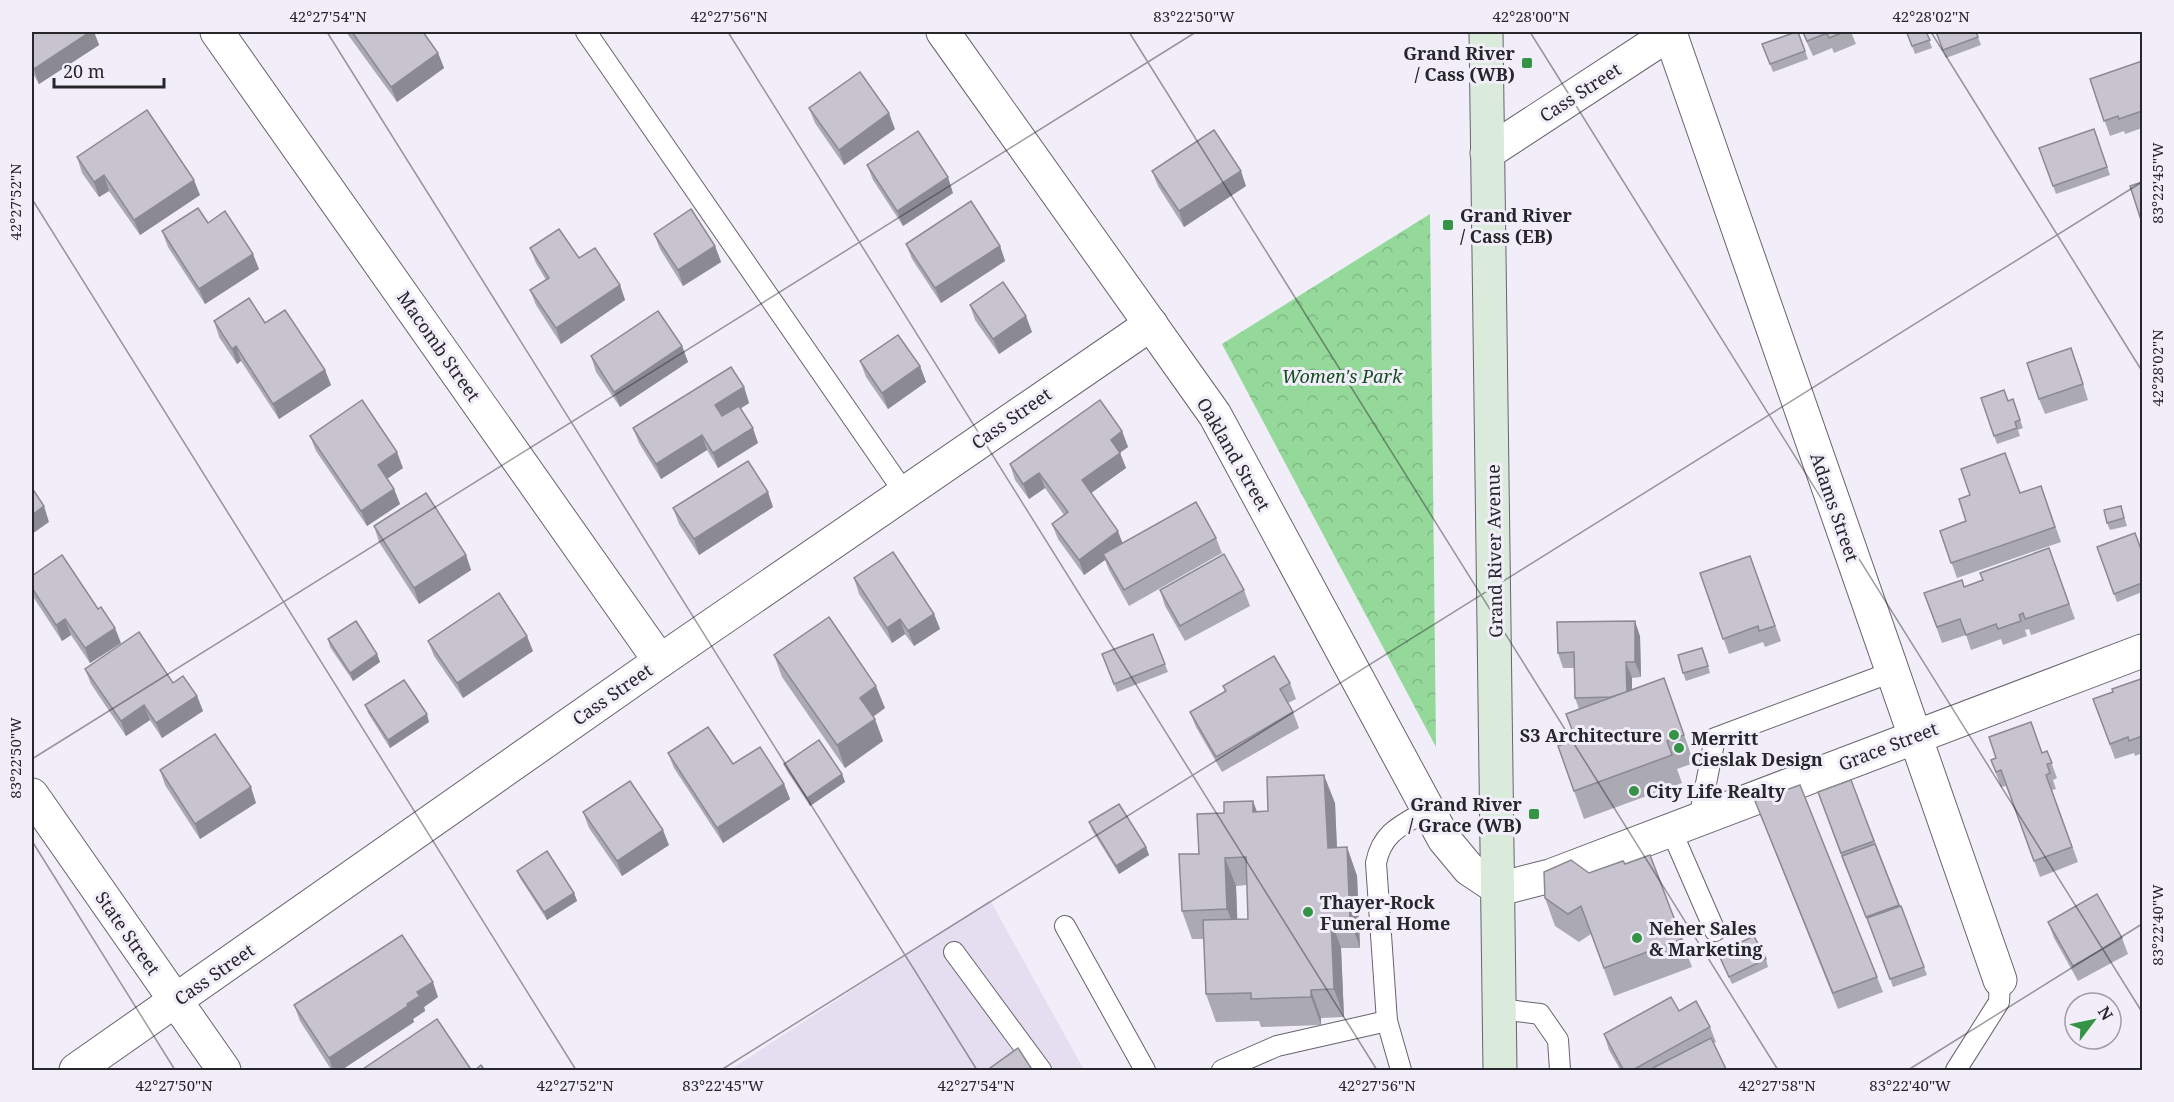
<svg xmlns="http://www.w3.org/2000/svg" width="2174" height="1102" viewBox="0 0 2174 1102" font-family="'Noto Serif',serif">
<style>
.built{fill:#e4def0}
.park{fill:url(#park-crowns)}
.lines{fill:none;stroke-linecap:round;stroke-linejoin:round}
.lane-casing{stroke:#67646e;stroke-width:22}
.street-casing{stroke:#67646e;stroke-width:35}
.secondary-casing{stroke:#67646e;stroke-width:35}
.lane{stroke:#fff;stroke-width:20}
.street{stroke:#fff;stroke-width:33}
.secondary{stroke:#daebdb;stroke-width:33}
.wall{fill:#aba9b2;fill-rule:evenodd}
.shaded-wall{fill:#8b8991}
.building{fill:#c7c4cf;stroke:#8b8991;stroke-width:1.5}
.ticks{fill:none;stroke:#27262a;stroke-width:1.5;stroke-opacity:0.45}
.poi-dot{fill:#359345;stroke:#f1edf9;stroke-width:2}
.labels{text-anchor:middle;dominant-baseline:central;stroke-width:6;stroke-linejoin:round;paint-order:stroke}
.poi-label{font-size:18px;font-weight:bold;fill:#27262a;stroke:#f1edf9;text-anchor:start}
.street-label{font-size:18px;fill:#27262a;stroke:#f1edf9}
.park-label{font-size:18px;font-style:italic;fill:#164d20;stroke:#f1edf9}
.neatline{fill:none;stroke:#27262a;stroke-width:2}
.ticks-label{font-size:15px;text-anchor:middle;fill:#27262a}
</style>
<defs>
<pattern id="park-crowns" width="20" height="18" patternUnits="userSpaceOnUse" patternTransform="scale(1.5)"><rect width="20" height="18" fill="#94d89a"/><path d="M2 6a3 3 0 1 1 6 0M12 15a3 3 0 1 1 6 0" fill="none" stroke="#80b985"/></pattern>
</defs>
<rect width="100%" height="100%" fill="#f1edf9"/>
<polygon class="built" points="990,900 1084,1070 730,1070"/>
<polygon class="park" points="1430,214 1436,747 1222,344"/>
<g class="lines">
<defs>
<g id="lane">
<polyline points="586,32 904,492"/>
<polyline points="1699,819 1715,738 1892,672"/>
<polyline points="1671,830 1715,931"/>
<polyline points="1065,926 1145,1070"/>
<polyline points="954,952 1041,1070"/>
<polyline points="1500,1009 1540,1014 1558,1040 1560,1070"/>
<polyline points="1222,1070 1277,1046 1387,1021"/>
<path d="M1401 1070 1387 1021 1376 863C1382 832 1402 825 1428 810"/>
<polyline points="1956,1070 1999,1002 2000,980"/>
</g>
<g id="street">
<polyline points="217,32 660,661"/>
<polyline points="943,32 1215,415 1444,839 1469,869 1499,889 1550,876 2142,651"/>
<polyline points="1670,33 2000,980"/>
<polyline points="1487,153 1672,32"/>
<polyline points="32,795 224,1070"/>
<polyline points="76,1070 660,661 1151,324"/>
</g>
<polyline id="secondary" points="1486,32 1500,1070"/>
</defs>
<use href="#lane" class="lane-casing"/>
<use href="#street" class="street-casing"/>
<use href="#secondary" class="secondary-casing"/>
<use href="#lane" class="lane"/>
<use href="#street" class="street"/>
<use href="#secondary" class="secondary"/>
</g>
<g class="wall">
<polygon points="32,32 94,32 99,45 39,84 32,72"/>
<polygon points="346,32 423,32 438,53 444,68 397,102"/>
<polygon points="1798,32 1808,59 1773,72 1762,44"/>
<polygon points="1802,32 1851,32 1856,44 1834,53 1832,48 1813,56"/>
<polygon points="1926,32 1932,48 1915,54 1907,33"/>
<polygon points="1936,32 1976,32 1981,45 1946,58"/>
<polygon points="2142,61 2142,128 2125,134 2124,131 2110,136 2090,79"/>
<polygon points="809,108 895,129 844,165 815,123"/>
<polygon points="2094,129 2110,175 2056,194 2039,148"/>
<polygon points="77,157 200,195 140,235 109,191 99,197 82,173"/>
<polygon points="867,165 953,193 903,226 873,180"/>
<polygon points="1152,171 1246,186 1184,227 1158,186"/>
<polygon points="208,223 259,269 205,304 168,247 162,231"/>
<polygon points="654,234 715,246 721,262 683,286 660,249"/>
<polygon points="906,244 1000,246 1005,261 941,303 912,259"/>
<polygon points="530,248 579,258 620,285 625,300 561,344 536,305 530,290 546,280 536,263"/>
<polygon points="970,305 1032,332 999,354 975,320"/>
<polygon points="214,321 265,323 325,370 331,385 279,419 241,361 237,364 219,337"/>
<polygon points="682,346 688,362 620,407 596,372 591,356"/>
<polygon points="860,361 920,366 926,382 888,409 866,377"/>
<polygon points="2077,364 2088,400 2045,414 2039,399"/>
<polygon points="744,387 749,403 741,408 758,443 718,468 707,450 661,479 639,443 633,428"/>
<polygon points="1981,398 2008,401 2013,399 2023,428 2018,430 2020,436 1997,444"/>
<polygon points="1122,431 1128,447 1120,453 1126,468 1091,493 1123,543 1216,538 1222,553 1129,606 1109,570 1105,560 1084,575 1058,539 1052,524 1064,515 1045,488 1029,499 1015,480 1010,464"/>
<polygon points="310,436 403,468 387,478 394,489 400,504 367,526 316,451"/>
<polygon points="2041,486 2061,542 1957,578 1940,531 1966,521 2020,493"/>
<polygon points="2121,506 2127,526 2110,530 2107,523"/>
<polygon points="773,507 699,555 679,524 673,508"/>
<polygon points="374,526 466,555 471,570 419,604 379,542"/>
<polygon points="2097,547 2142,552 2142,592 2117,602"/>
<polygon points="2049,548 2075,619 2031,635 2029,629 2025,630 2027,636 2003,645 2001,639 1971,650 1966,635 1942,643 1924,593 1964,587 1982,580"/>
<polygon points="1750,556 1781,641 1765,647 1763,642 1729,654 1700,573"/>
<polygon points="32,576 121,643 90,663 71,635 62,641 32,595"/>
<polygon points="854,578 934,614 940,629 914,646 905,634 892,643 859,594"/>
<polygon points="1160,590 1244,590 1250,606 1185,641 1165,606"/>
<polygon points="1153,634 1168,672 1117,692 1102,654"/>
<polygon points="1640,636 1641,677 1632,678 1632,690 1664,678 1694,763 1677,769 1682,783 1584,819 1558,746 1576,740 1579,709 1575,698 1574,668 1563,668 1558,653"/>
<polygon points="328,639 377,654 380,662 353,681 330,647"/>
<polygon points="428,641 533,651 463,698 434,656"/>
<polygon points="774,655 885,708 873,717 883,741 845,768 782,677"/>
<polygon points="1705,655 1710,673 1686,681 1683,673"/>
<polygon points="85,669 173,683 197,696 203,711 162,738 150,720 126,736 91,684"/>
<polygon points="2142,681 2142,753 2135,756 2134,753 2115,759 2093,699"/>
<polygon points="1290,683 1296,699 1288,703 1293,712 1299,728 1222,772 1196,727 1190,712 1225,691 1223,686"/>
<polygon points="365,705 429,722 390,748 368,713"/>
<polygon points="2047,751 2057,778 2053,780 2056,789 2052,790 2078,862 2040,877 2006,786 2001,787 1991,760 2042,753"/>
<polygon points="668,753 733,764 784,784 790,799 723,843 674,768"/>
<polygon points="784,764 842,774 845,782 810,806 787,771"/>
<polygon points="160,770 256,803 200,839 165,785"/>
<polygon points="1851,780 1927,975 1893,987 1870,924 1869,924 1843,861 1818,792"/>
<path d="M1253 801 1257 812 1268 811 1335 803 1337 848 1347 847 1357 876 1360 948H1341L1344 1017 1321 1018V1025L1261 1027 1259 1021 1216 1022 1206 994 1204 939H1192L1182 911 1199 854 1224 813ZM1247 885 1248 919H1237L1236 886Z"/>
<polygon points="1755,801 1877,977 1883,992 1838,1009"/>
<polygon points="583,812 669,845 622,876 589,828"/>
<polygon points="1089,822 1146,847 1149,855 1119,874 1092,830"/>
<polygon points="1650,855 1692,967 1614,996 1591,934 1579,942 1555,926 1545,898 1589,873 1625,864"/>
<polygon points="517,871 574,893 577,901 547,920 520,878"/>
<polygon points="2048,922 2122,938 2128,954 2078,981 2054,938"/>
<polygon points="1718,953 1766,959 1768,967 1732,984"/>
<polygon points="438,997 424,1007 425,1011 413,1019 414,1022 340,1071 332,1071 300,1021 294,1005"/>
<polygon points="1679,1011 1710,1027 1716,1042 1714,1043 1727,1071 1621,1071 1609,1050 1604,1034"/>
</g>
<g class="shaded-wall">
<polygon points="90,32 94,32 99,45 39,84 34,69"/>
<polygon points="438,53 444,68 397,102 391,87"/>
<polygon points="889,113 895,129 844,165 839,150"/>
<polygon points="1241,171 1246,186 1184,227 1179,211"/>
<polygon points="104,175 109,191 99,197 94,182"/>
<polygon points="948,177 953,193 903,226 897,211"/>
<polygon points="194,180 200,195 140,235 134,220"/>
<polygon points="715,246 721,262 683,286 678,270"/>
<polygon points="1000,246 1005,261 941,303 935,288"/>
<polygon points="253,254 259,269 205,304 199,289"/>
<polygon points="620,285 625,300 561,344 556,328"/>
<polygon points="1026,316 1032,332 999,354 993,339"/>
<polygon points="236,346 241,361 237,364 232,349"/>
<polygon points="682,346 688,362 620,407 614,392"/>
<polygon points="920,366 926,382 888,409 882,393"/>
<polygon points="325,370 331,385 279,419 273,404"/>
<polygon points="744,387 749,403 721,421 715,405"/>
<polygon points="753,428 758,443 718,468 713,453"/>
<polygon points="1122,431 1128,447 1116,455 1111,440"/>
<polygon points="702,435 707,450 661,479 656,464"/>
<polygon points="397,452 403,468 384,481 378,465"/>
<polygon points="1120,453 1126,468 1087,496 1082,480"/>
<polygon points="1039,473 1045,488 1029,499 1023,484"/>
<polygon points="394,489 400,504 367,526 361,511"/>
<polygon points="768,492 773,507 699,555 694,539"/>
<polygon points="44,506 49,522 32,534 32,515"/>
<polygon points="1118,531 1124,547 1103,554 1105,560 1084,575 1079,560"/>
<polygon points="466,555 471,570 419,604 414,588"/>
<polygon points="934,614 940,629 914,646 908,631"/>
<polygon points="65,619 71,635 62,641 56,625"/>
<polygon points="900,619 905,634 892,643 887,628"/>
<polygon points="1635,621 1640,636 1641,677 1635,662"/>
<polygon points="115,628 121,643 90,663 85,648"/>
<polygon points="527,636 533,651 463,698 457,683"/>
<polygon points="377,654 380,662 353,681 350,673"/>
<polygon points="1626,662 1632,678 1632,713 1627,697"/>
<polygon points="876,686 885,708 868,720 860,698"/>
<polygon points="197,696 203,711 162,738 156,723"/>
<polygon points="144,705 150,720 126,736 121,721"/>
<polygon points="427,714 429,722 390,748 388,740"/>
<polygon points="875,719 883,741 845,768 837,745"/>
<polygon points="842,774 845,782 810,806 807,798"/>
<polygon points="1324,775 1335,803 1338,876 1328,848"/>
<polygon points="784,784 790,799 723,843 717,828"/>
<polygon points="251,787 256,803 200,839 195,824"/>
<polygon points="1253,801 1263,829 1253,812"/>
<polygon points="663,830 669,845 622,876 617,861"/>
<polygon points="1146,847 1149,855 1119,874 1116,866"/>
<polygon points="1347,847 1357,876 1360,948 1350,920"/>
<polygon points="1225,858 1236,886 1238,937 1227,909"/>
<polygon points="574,893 577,901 547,920 544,912"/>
<polygon points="1331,920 1341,948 1344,1017 1334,989"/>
<polygon points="433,982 438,997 424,1007 425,1011 413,1019 414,1022 340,1071 333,1071 329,1058 407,1004 417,992"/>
<polygon points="1311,990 1321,1018 1321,1025 1311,997"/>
</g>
<g class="building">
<polygon points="32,32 90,32 34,69 32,65"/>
<polygon points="352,32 423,32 438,53 391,87"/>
<polygon points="1796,32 1798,32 1805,51 1770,64 1762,44"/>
<polygon points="1803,32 1844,32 1829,38 1827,33 1807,41"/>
<polygon points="1911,32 1926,32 1930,40 1912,46 1907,33"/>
<polygon points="1936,32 1976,32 1978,37 1943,50"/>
<polygon points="2142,61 2142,111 2119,119 2118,116 2104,121 2090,79"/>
<polygon points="860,72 889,113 839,150 809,108"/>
<polygon points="147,110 194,180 134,220 104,175 94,182 77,157"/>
<polygon points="2094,129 2107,167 2053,186 2039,148"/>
<polygon points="1214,130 1241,171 1179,211 1152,171"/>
<polygon points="918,131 948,177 897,211 867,165"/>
<polygon points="2142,182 2142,223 2130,186"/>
<polygon points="971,201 1000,246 935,288 906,244"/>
<polygon points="198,208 208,223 225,211 253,254 199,289 162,231"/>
<polygon points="691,209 715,246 678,270 654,234"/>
<polygon points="559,229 579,258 595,248 620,285 556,328 530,290 549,278 530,248"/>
<polygon points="1003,282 1026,316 993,339 970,305"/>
<polygon points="249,298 265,323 285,310 325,370 273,404 236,346 232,349 214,321"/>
<polygon points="658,311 682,346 614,392 591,356"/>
<polygon points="898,335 920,366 882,393 860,361"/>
<polygon points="2071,348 2083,384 2039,399 2027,363"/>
<polygon points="731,367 744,387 715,405 722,416 739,406 753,428 713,453 702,435 656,464 633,428"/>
<polygon points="2004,390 2008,401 2013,399 2020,420 2015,422 2017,428 1994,436 1981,398"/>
<polygon points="362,400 397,452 378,465 394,489 361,511 310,436"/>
<polygon points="1100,400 1122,431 1111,440 1120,453 1082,480 1118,531 1079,560 1052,524 1068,512 1039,473 1023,484 1010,464"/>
<polygon points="2005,453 2020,493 2041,486 2055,527 1951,563 1940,531 1966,521 1959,499 1970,495 1961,469"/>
<polygon points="748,461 768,492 694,539 673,508"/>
<polygon points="32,488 44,506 32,515"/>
<polygon points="426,493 466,555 414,588 374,526"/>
<polygon points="1196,502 1216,538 1124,590 1103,554"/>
<polygon points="2121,506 2124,518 2107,523 2104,510"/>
<polygon points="2135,533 2142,552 2142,583 2114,594 2097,547"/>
<polygon points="2049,548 2069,604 2025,619 2023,613 2019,615 2021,621 1998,629 1996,624 1966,635 1960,619 1937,627 1924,593 1962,580 1964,587 1983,580 1980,573"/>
<polygon points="893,552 934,614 908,631 900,619 887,628 854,578"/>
<polygon points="1224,554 1244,590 1180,626 1160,590"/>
<polygon points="62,555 98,609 101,607 115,628 85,648 65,619 56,625 32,588 32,576"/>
<polygon points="1750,556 1775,626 1759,631 1758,626 1723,639 1700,573"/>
<polygon points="499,593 527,636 457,683 428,641"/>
<polygon points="829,617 876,686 860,698 875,719 837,745 774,655"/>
<polygon points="356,621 377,654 350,673 328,639"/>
<polygon points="1635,621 1635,662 1626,662 1627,692 1611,697 1575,698 1574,652 1558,653 1557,622"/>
<polygon points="139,632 173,683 183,676 197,696 156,723 144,705 121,721 85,669"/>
<polygon points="1153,634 1165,664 1114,684 1102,654"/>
<polygon points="1702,648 1708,666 1683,673 1678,655"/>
<polygon points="1274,656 1290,683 1280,689 1293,712 1216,757 1190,712 1226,691 1223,686"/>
<polygon points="1664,678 1684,735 1667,741 1672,755 1574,791 1558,746 1576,740 1566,714"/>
<polygon points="2141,679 2142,681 2142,736 2129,741 2128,737 2110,744 2093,699 2113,692 2112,689"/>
<polygon points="404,680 427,714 388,740 365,705"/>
<polygon points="2031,722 2042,753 2047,751 2052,763 2047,764 2050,773 2046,775 2072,847 2034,861 2001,770 1996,772 1991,760 1996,758 1989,737"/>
<polygon points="708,727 733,764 760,747 784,784 717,828 668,753"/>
<polygon points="215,734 251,787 195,824 160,770"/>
<polygon points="819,740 842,774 807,798 784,764"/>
<polygon points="1324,775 1328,848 1347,847 1350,920 1331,920 1334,989 1311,990 1311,997 1251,999 1251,993 1206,994 1203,920 1248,919 1246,857 1225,858 1227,909 1182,911 1179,854 1199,854 1197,814 1224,813 1224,802 1253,801 1253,812 1268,811 1267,777"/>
<polygon points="1851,780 1874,841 1841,853 1818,792"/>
<polygon points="630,781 663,830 617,861 583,812"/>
<polygon points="1800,785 1877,977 1833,993 1755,801"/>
<polygon points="1119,804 1146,847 1116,866 1089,822"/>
<polygon points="1875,844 1899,905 1866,917 1842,856"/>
<polygon points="547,851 574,893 544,912 517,871"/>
<polygon points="1650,855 1682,939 1604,968 1581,906 1568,914 1545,898 1544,872 1571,860 1589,873 1623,861 1625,864"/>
<polygon points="2097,894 2122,938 2073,966 2048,922"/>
<polygon points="1901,906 1924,967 1890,979 1867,918"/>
<polygon points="402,935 433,982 417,992 420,996 407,1004 408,1006 329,1058 294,1005"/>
<polygon points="1754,936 1766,959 1729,977 1718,953"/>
<polygon points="1671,997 1679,1011 1696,1001 1710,1027 1631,1071 1624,1071 1604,1034"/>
<polygon points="437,1019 472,1071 360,1071"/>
<polygon points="1711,1038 1727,1071 1647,1071"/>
<polygon points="1018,1048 1033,1071 986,1071"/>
<polygon points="481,1065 485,1071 474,1071"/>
</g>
<path class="ticks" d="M327 32 977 1070M728 32 1377 1070M1129 32 1778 1070M1530 32 2142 1012M1931 32 2142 371M32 199 576 1070M32 759 1196 32M32 841 175 1070M721 1070 2142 182M1908 1070 2142 924"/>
<g class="poi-dot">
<rect x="1521" y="57" width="12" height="12" rx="3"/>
<rect x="1442" y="219" width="12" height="12" rx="3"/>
<circle cx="1674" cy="735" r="6"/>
<circle cx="1679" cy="748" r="6"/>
<circle cx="1634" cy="791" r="6"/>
<rect x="1528" y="808" width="12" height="12" rx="3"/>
<circle cx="1308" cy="912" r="6"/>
<circle cx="1637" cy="938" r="6"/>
</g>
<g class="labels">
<g class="poi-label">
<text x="1515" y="53" text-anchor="end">Grand River<tspan x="1515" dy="21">/ Cass (WB)</tspan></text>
<text x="1460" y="215">Grand River<tspan x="1460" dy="21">/ Cass (EB)</tspan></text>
<text x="1662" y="735" text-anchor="end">S3 Architecture</text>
<text x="1691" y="738">Merritt<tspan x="1691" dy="21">Cieslak Design</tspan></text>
<text x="1646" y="791">City Life Realty</text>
<text x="1522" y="804" text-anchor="end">Grand River<tspan x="1522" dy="21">/ Grace (WB)</tspan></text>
<text x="1320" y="902">Thayer-Rock<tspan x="1320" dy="21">Funeral Home</tspan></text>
<text x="1649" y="928">Neher Sales<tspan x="1649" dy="21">&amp; Marketing</tspan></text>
</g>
<g class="street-label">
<text transform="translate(1580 92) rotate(-33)">Cass Street</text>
<text transform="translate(439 346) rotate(55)">Macomb Street</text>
<text transform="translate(1011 418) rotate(-35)">Cass Street</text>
<text transform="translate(1234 454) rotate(60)">Oakland Street</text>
<text transform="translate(1835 507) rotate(71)">Adams Street</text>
<text transform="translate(1494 551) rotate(-91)">Grand River Avenue</text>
<text transform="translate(612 694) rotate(-35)">Cass Street</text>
<text transform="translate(1888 746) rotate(-21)">Grace Street</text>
<text transform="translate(128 933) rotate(55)">State Street</text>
<text transform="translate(214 974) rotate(-35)">Cass Street</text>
</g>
<g class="park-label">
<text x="1342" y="376">Women's Park</text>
</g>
</g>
<rect width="2174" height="1102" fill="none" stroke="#f1edf9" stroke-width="66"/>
<g transform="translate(2093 1021) rotate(58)"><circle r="28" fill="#f1edf9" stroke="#a09da6" stroke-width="1.5"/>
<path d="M0-4.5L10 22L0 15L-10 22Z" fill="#359345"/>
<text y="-9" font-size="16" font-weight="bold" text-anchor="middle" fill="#27262a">N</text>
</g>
<path d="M54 78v9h110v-9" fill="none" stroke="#27262a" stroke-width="3"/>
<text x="63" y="78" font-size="18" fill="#27262a" stroke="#f1edf9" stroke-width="4.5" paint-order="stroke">20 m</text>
<rect x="33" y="33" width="2108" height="1036" class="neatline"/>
<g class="ticks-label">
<text x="328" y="22">42°27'54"N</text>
<text x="729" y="22">42°27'56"N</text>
<text x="1194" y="22">83°22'50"W</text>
<text x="1531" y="22">42°28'00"N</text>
<text x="1931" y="22">42°28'02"N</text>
<text transform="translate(2158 183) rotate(-90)" y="5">83°22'45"W</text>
<text transform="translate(16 202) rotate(-90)" y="5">42°27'52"N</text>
<text transform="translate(2158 368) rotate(-90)" y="5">42°28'02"N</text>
<text transform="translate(16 758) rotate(-90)" y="5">83°22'50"W</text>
<text transform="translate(2158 925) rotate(-90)" y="5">83°22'40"W</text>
<text x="174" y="1091">42°27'50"N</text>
<text x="575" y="1091">42°27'52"N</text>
<text x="723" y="1091">83°22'45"W</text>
<text x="976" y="1091">42°27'54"N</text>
<text x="1377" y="1091">42°27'56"N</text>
<text x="1777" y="1091">42°27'58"N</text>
<text x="1910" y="1091">83°22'40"W</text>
</g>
</svg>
